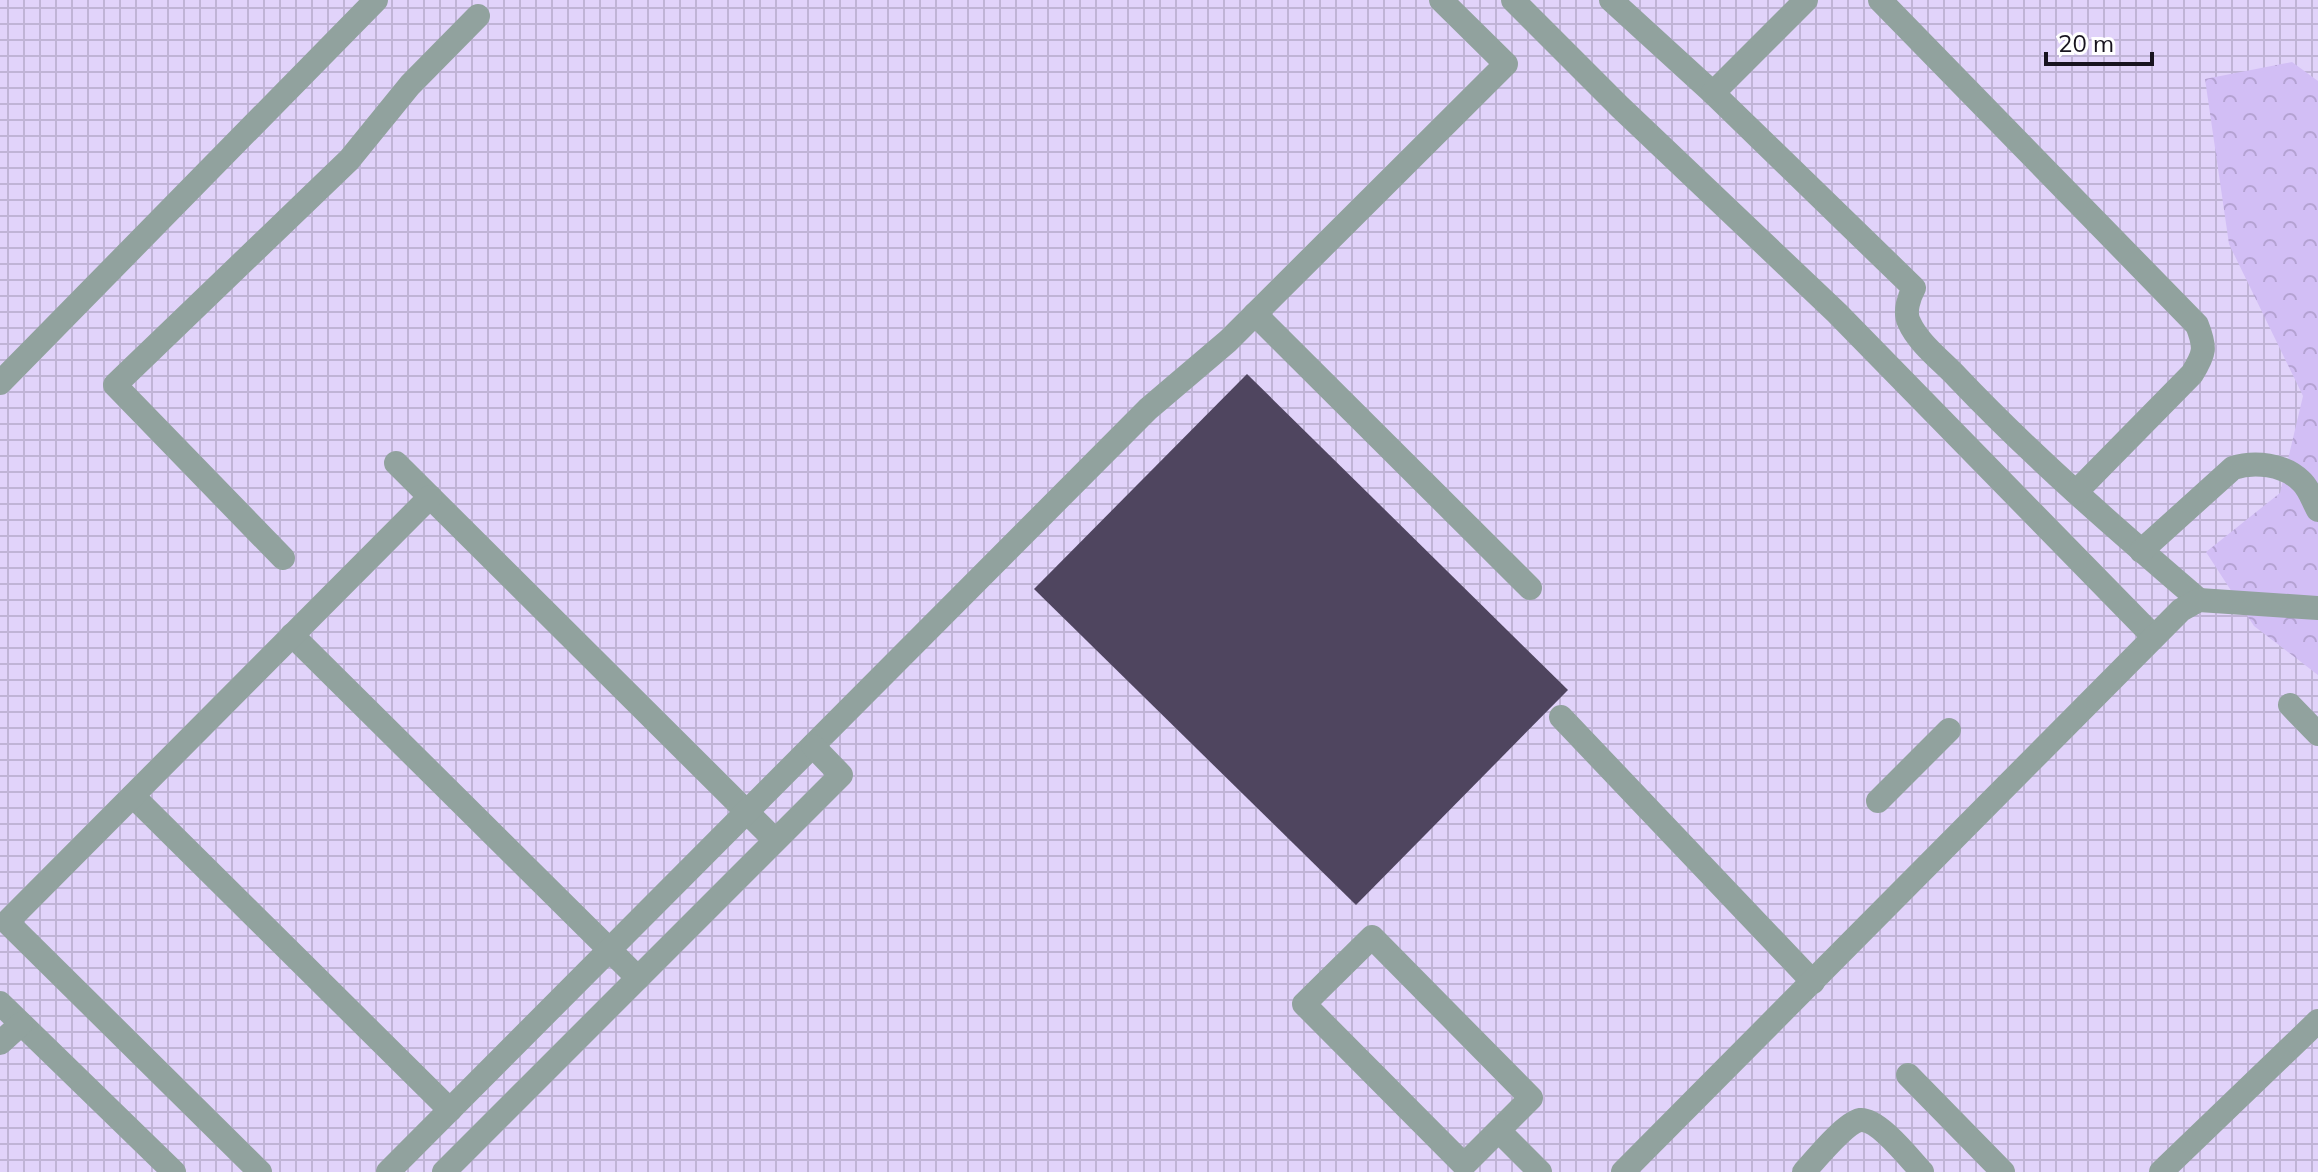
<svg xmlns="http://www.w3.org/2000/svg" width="2318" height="1172" viewBox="0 0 2318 1172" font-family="Mulish,sans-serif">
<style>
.industrial{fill:url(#industrial-grid)}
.forest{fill:url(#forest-crowns)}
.building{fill:#4f455f}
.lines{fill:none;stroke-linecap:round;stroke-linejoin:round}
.minor{stroke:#91a29e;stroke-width:24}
</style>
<defs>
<pattern id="industrial-grid" width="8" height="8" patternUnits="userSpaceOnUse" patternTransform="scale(2)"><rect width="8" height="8" fill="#e1d3fa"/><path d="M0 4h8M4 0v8" fill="none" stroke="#c0b4d6"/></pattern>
<pattern id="forest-crowns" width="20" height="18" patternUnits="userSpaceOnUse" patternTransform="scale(2)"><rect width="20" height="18" fill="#d2bef5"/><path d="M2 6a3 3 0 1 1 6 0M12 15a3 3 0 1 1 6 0" fill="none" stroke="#b4a2d2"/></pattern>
</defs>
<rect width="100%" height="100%" fill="#ebe3fc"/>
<rect class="industrial" x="0" y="0" width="2318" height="1172"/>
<polygon class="forest" points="2292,62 2318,81 2318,675 2254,626 2206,552 2280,493 2303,396 2229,244 2205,79"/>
<polygon class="building" points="1247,374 1568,690 1356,905 1034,589"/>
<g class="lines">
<g class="minor">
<polyline points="1513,0 1620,107 1837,313 2153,636"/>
<path d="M1611 0 1713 93 1914 288C1909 297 1904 312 1909 322 1918 343 1942 361 1957 377 2032 456 2116 529 2199 600"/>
<path d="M1880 0 2197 325C2206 348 2205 353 2192 374L2076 492"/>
<polyline points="1713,93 1806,0"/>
<polyline points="1255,314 1530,588"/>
<polyline points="0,383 376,0"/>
<polyline points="396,463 775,840"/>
<path d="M2141 551 2233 468C2254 461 2284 464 2301 481 2309 488 2313 501 2318 510"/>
<polyline points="283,558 115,385 349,160 410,85 478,16"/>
<polyline points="292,635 638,978"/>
<polyline points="2290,705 2318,734"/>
<polyline points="1561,717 1813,982"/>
<polyline points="133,796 450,1110"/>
<polyline points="1878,801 1949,730"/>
<polygon points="1372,937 1531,1098 1464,1165 1304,1004"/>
<polyline points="0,1003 174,1172"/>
<polyline points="0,1043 21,1024"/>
<polyline points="1908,1075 2003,1172"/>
<polyline points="1499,1131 1540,1172"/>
<polyline points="260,1172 7,922 430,497"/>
<polyline points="388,1172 1148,409 1228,341 1506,64 1441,0"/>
<polyline points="444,1172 841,775 813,746"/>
<polyline points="1623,1172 2181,610 2199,600 2318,608"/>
<path d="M1804 1172C1815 1160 1845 1123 1860 1120 1878 1118 1910 1159 1922 1172"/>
<polyline points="2161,1172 2318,1021"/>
</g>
</g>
<path d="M2046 52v12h106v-12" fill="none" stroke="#18141f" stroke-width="4"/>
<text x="2058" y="52" font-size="24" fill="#18141f" stroke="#ffffff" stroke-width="6" paint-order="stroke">20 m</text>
</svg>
